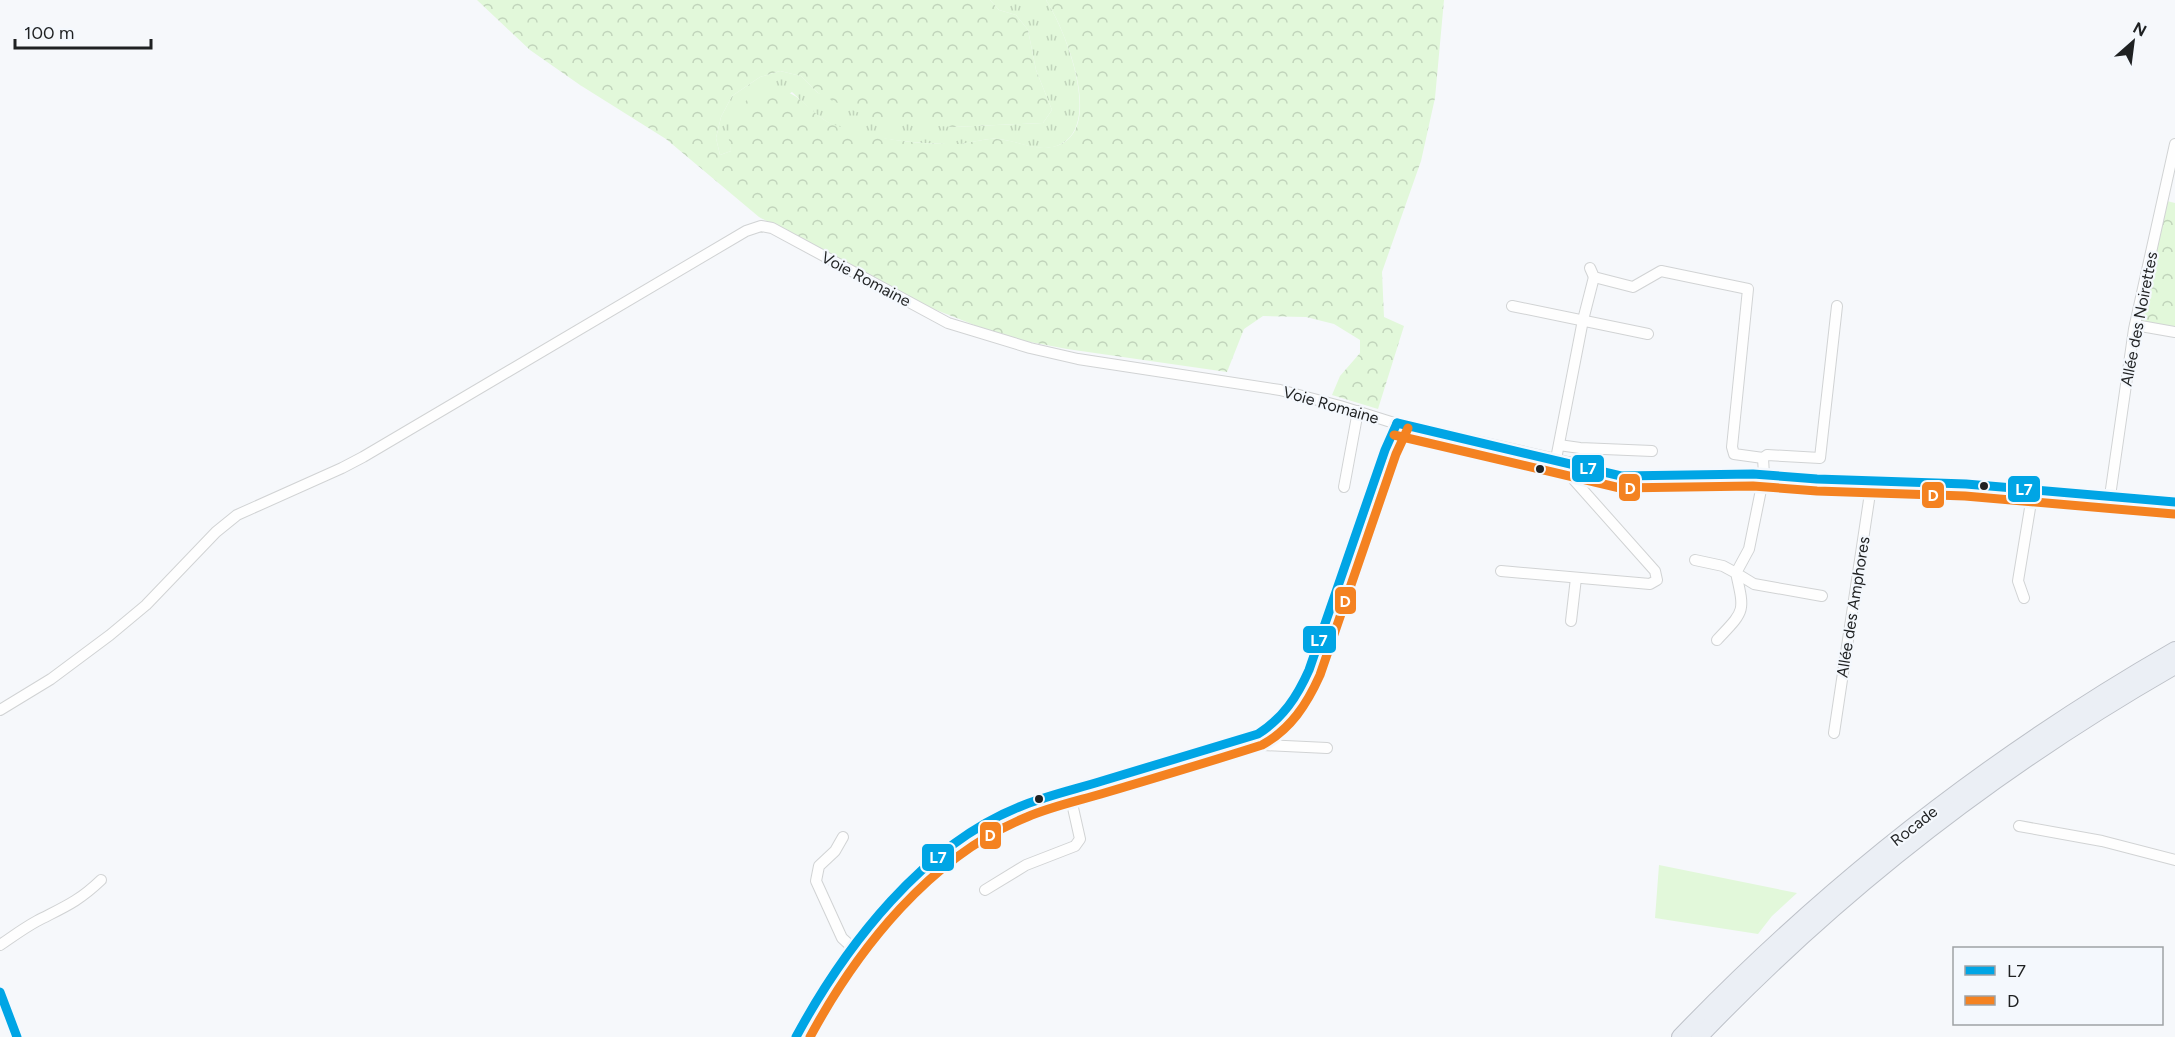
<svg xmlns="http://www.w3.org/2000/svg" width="2175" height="1037" viewBox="0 0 2175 1037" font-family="Figtree,sans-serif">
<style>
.grass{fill:url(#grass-tufts)}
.forest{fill:url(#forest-crowns)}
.garden{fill:#e2f8da}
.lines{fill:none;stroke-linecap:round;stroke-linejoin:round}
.minor-casing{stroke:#d1d3d4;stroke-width:12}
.highway-casing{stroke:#bdc1c8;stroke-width:18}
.minor{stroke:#fefefe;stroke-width:10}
.highway{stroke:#ebeff5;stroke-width:16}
.bus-1-casing{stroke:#f4f8fd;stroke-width:14}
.bus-2-casing{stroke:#f4f8fd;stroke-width:14}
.bus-1{stroke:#00a5e5;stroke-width:9}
.bus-2{stroke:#f48221;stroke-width:9}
.bus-dot{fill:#1f2122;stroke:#f4f8fd;stroke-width:2}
.labels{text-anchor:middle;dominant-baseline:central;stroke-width:4.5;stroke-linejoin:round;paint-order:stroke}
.street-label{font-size:16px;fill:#1f2122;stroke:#f4f8fd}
.line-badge{stroke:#f4f8fd;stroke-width:2}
.badge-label{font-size:16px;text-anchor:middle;font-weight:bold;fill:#fff}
</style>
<defs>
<pattern id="grass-tufts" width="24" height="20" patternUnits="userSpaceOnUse" patternTransform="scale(1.5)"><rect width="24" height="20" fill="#e2f8da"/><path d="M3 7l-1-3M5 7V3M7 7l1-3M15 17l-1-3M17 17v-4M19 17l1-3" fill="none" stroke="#c1d4bb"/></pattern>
<pattern id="forest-crowns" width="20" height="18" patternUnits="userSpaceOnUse" patternTransform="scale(1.5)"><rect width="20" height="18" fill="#e2f8da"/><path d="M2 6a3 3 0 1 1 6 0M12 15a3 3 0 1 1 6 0" fill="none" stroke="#c1d4bb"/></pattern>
</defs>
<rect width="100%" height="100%" fill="#f6f8fb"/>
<path class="grass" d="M990 0H1046C1064 27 1104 126 1059 145 1038 154 1018 140 997 139 985 138 973 143 961 144 928 145 860 139 831 124 817 117 804 103 792 92L729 133 731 151 720 155 716 138 721 117 732 96 760 77 780 71 801 76 818 93 953 127 1043 123 1052 110 1036 70 1028 30 1016 15 999 10Z"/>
<g class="forest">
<path d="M477 0H990L999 10 1016 15 1028 30 1036 70 1052 110 1043 123 953 127 885 122 849 109 818 93 801 76 780 71 760 77 732 96 721 117 716 138 720 155 731 151C730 146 728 139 729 133 730 110 751 91 773 90 800 88 811 117 835 125 874 139 918 145 960 144 972 143 985 138 997 139 1018 140 1037 153 1059 145 1105 127 1064 27 1046 0H1444L1435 98 1421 161 1382 272 1384 317 1404 326 1378 409 1332 395 1340 376 1360 353V340L1334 324 1306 317 1263 316 1244 329 1227 372 1067 349 1005 337 921 304 759 217 666 139 580 85 530 50Z"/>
<polygon points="2167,201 2175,203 2175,336 2137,330"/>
</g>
<polygon class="garden" points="1659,865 1797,893 1772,916 1758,934 1655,918"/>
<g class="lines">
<defs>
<g id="minor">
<polyline points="1590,268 1594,277 1633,287 1661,271 1748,289 1732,447 1734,454 1763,458"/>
<polyline points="1512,306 1648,334"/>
<polyline points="2135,325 2175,332"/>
<polyline points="1559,445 1580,448 1652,451"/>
<polyline points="1556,459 1583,320 1594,277"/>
<polyline points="1344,487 1358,411"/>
<polyline points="2110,496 2134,329 2175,144"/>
<path d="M1695 560 1723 566 1736 573C1745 613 1745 610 1717 640"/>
<polyline points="1501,571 1650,584 1657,580 1655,571 1574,480 1569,470 1569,462"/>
<polyline points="1822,596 1754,584 1736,573 1749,549 1764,475 1763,458 1767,455 1820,458 1837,306"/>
<polyline points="2024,598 2018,581 2033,490"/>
<polyline points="1571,621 1576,578"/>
<polyline points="0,710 51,679 110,635 146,605 216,532 237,515 342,468 363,457 746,231 761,226 772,228 948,323 1030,348 1078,359 1280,390 1340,406 1391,422 1556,459 1621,476 1753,474 1817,479 1966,484 2175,502"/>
<polyline points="1834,733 1872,480"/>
<polyline points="1258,734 1264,745 1327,748"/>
<polyline points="2019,826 2102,841 2175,860"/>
<polyline points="843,837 835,851 819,866 816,881 842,938 853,948"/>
<polyline points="985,890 1026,865 1075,846 1080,839 1069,790"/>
<path d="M0 945C12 937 24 928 37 921 64 907 78 902 101 880"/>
<polyline points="0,992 17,1037"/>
<path d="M796 1037C830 969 897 885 959 841 979 826 1001 816 1023 805L1258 734C1285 719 1297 698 1309 670L1385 450 1397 423"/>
</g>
<g id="highway">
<path d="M1680 1037C1826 885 1992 755 2175 650"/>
<path d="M1699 1037C1838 892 2000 766 2175 666"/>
</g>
</defs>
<use href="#minor" class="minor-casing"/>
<use href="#highway" class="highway-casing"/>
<use href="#minor" class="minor"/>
<use href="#highway" class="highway"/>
<defs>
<g id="bus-1">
<polyline points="1397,423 1621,476 1753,474 1817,479 1966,484 2175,502"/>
<polyline points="0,992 17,1037"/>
<path d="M796 1037C845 946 924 843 1024 805 1049 795 1076 789 1102 781 1154 765 1206 750 1258 734 1283 718 1297 697 1309 670L1385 450 1397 423"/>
</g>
<g id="bus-2">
<polyline points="1394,435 1620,488 1753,486 1817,491 1965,496 2174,514"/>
<path d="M810 1037C858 948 931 856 1027 817 1050 807 1077 801 1101 794 1155 778 1209 762 1262 745 1291 729 1307 704 1320 675L1396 454 1408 428"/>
</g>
</defs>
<use href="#bus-1" class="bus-1-casing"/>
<use href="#bus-2" class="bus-2-casing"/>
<use href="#bus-1" class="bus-1"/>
<use href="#bus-2" class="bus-2"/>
</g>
<g class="bus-dot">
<circle cx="1540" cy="469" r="5"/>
<circle cx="1984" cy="486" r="5"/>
<circle cx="1039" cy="799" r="5"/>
</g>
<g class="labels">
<g class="street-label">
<text transform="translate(866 279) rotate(28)">Voie Romaine</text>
<text transform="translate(2139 319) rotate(-79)">Allée des Noirettes</text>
<text transform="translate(1331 405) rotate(16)">Voie Romaine</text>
<text transform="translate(1853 607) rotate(-81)">Allée des Amphores</text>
<text transform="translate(1914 826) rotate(-38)">Rocade</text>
</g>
</g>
<g class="line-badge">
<rect x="1571" y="454" width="34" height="29" rx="6" fill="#00a5e5"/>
<rect x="1618" y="473" width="23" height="29" rx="6" fill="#f48221"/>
<rect x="2007" y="475" width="34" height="28" rx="6" fill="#00a5e5"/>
<rect x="1921" y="481" width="24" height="28" rx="6" fill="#f48221"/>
<rect x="1334" y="586" width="23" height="29" rx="6" fill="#f48221"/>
<rect x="1302" y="625" width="35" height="29" rx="6" fill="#00a5e5"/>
<rect x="979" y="821" width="23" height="29" rx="6" fill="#f48221"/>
<rect x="921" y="843" width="34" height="29" rx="6" fill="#00a5e5"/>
</g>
<g class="badge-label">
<text x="1588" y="474">L7</text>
<text x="1630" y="494">D</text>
<text x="2024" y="495">L7</text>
<text x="1933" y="501">D</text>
<text x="1345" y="607">D</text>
<text x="1319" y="646">L7</text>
<text x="990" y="841">D</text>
<text x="938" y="863">L7</text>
</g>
<rect x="1953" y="947" width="210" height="78" fill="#f4f8fd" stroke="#9fa2a5" stroke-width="1.5"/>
<rect x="1965" y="966" width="30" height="9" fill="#00a5e5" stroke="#9fa2a5" stroke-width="1.5"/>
<text x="2007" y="977" font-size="18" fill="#1f2122">L7</text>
<rect x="1965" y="996" width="30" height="9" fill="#f48221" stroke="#9fa2a5" stroke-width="1.5"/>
<text x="2007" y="1007" font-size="18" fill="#1f2122">D</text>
<g transform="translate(2133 42) rotate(28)" stroke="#f4f8fd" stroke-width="4.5" paint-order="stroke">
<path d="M0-4.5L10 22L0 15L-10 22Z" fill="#1f2122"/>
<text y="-9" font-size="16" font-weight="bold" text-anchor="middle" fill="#1f2122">N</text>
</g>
<path d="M15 39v9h136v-9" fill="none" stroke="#1f2122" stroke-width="3"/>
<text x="24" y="39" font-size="18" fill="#1f2122" stroke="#f4f8fd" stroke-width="4.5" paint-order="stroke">100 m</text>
</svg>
